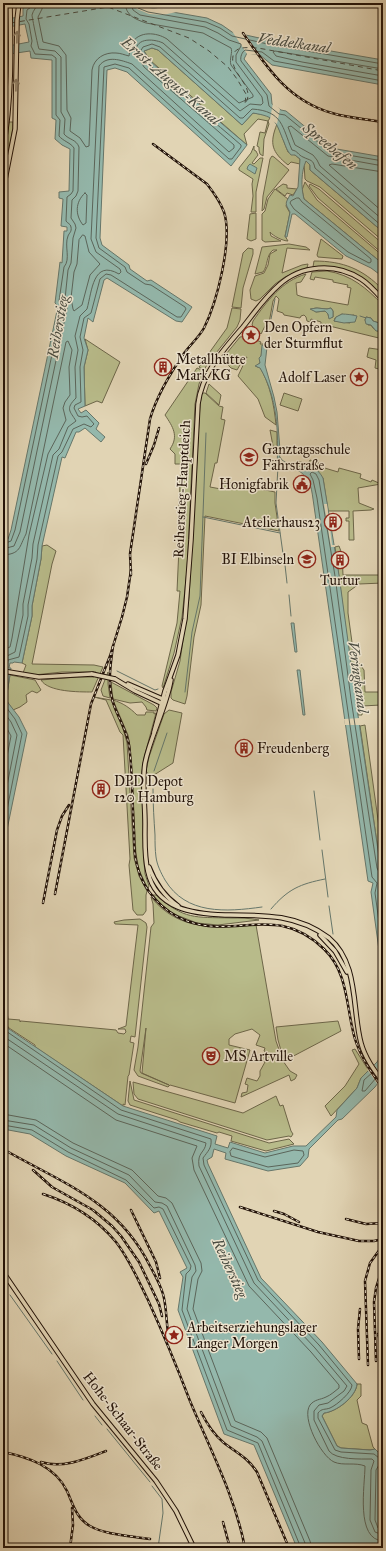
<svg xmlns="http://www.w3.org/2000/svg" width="386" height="1551" viewBox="0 0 386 1551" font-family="'IM FELL Great Primer',serif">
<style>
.green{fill:#b8bb8a;stroke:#6d6649;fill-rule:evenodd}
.water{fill:#94b8ac;stroke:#66766a}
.pier{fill:#e1d4b4}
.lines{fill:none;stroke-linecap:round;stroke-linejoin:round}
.shore{stroke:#5b655a;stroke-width:1}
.stream{stroke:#66766a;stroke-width:1}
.ferry{stroke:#4a4c41;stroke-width:1;stroke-dasharray:5 4;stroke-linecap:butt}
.major-casing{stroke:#221208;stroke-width:5.5}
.major{stroke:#e1d4b4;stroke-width:3.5}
.rail-casing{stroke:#221208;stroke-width:2.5}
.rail{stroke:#ece3ce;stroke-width:1;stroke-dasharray:3;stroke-linecap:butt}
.major-bridge-casing{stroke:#221208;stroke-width:5.5;stroke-linecap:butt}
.major-bridge{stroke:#e1d4b4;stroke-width:3.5}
.oneway{stroke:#8b7d67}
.labels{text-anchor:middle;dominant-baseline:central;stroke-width:3;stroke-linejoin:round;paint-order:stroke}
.poi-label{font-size:14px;fill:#221208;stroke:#ece3ce;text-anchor:start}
.street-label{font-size:14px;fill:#221208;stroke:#ece3ce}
.water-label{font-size:15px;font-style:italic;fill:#4a4c41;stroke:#ece3ce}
</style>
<rect width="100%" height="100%" fill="#e1d4b4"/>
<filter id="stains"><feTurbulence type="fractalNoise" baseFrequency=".005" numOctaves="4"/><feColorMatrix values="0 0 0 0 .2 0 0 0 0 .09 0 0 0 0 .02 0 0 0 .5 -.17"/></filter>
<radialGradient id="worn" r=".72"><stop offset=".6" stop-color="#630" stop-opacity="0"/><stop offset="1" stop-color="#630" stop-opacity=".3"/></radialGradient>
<g class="green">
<polygon points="152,48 158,50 242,125 253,113 267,115 270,118 268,121 269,124 264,139 263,156 260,154 259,150 259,147 257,146 260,132 265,133 268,121 258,119 244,134 247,145 151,61 144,51"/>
<polygon points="9,122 13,122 13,128 3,182 3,156"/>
<path d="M277 124 288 152 295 155 300 159V164L291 162 288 165C272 152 269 144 277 124Z"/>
<polygon points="254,146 254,150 256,151 258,155 252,163 254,164 260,158 263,158 256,192 256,212 251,212 253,196 252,184 253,179 239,170 239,168 251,153"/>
<polygon points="272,156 274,157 289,170 267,197 264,209 262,211 263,196 270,159"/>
<polygon points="306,161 310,165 310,170 383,232 383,241 320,187 307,181 305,179 304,164"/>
<polygon points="305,182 317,200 383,256 383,264 304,199 302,190"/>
<polygon points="283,184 287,185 287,188 297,189 293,195 287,193 285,196 276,189"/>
<polygon points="310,184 319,189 383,244 383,254 318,198 309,186"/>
<path d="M275 189 288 199 286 206 290 213 285 236 288 241C283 241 273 236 270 232L271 236 281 241 265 242 262 240V214L265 211 268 199Z"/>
<polygon points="256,213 256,239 251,241 247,239 250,214"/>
<polygon points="321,239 343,256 342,259 318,257 317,255"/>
<path d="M289 244 306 247 310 250 287 248 282 273 302 265 308 264 307 268 285 277 275 284 260 299 256 301 251 299 250 290 255 276 264 273 268 265 270 254 277 250H273C266 255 268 266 263 272L255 274 262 247Z"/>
<polygon points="248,248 253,249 253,254 243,288 241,308 232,307 243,253"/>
<path d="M314 261C343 261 363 269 383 290V297C359 275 348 265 313 267Z"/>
<path d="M327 271C352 275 366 288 383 305V326L379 323 373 321 371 318 366 317 365 320 368 325H371L373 328 379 332 383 331V339L321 324V322L311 319 310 322 307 321 306 317 304 315 301 316 300 318 284 315 283 313 277 311 279 299 276 296 273 301 269 323 266 324 261 334 252 325 253 321C267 301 282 281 306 274L301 282 296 283 297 295 303 297 348 305 351 288 347 287 348 285 333 282V280L315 277 314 280 310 279 312 272ZM316 308 327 309 331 308 333 311V317L329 318 328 314 325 311 316 312 311 309ZM342 314 347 316 354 315 350 323 334 321 335 318Z"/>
<polygon points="232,308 241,309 240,320 237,327 208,363 204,370 199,367 227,328"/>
<path d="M247 336 261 342 260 344H268L267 347 263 345 260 363 256 366 257 367H260C270 385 274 404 276 425L265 417 258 399 238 376 247 357 244 358 237 370 231 368 222 359 240 337Z"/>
<polygon points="85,339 120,362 102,403 97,401 85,406 84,367 88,350"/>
<polygon points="369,348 383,350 383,370 375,368 376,360 367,357"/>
<path d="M197 368 204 371 199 384 195 404 187 570 182 617 174 653 163 688 162 686 177 623 180 591H177L180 526 178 525 181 464H175V454L170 449C179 436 173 427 165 415Z"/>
<polygon points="209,384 221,395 219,405 206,393"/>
<polygon points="202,393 205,393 219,406 223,407 221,419 225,420 217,463 215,463 210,487 221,489 222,481 275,492 275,503 279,531 205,516 201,605 194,637 187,696 185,704 173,700 171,698 171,692 180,661 189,598 200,404"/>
<polygon points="284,393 302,399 298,411 280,405"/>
<polygon points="270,430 277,432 277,453 273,446"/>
<polygon points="310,460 319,463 318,466 338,472 339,468 361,474 360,478 371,482 372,480 381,484 358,488 359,503 374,509 371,510 353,511 354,540 349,540 349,521 346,521 346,518 349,518 349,511 328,511 323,478 298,468 299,471 294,469 297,461 308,464"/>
<path d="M47 545 56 551 52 564 32 664 94 665 103 667 92 692C79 692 48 692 41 680L77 677H94L96 672H62L34 675 23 673 26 665 22 663 32 616V606L41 559 42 546Z"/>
<polygon points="339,546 342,554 343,575 383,575 383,583 359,584 348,592 348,613 354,657 364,670 365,692 383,692 383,709 381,709 381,705 362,706 362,715 358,715 356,702 360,700 361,696 357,686 358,698 355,701 335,547"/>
<polygon points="108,672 108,684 110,698 103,696 101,690"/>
<polygon points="10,675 35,680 41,690 37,693 32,691 26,695 27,702 20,707 13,710 6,700"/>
<polygon points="111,682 154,705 157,708 156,711 147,710 146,707 142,702 130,703 113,699"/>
<polygon points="94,697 111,700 122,725 127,743 134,858 139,876 147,891 146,895 146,911 143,915 137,915 133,910 129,865 130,859 123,735 120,732 106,700"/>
<path d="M113 700C123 703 130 708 137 715H145L146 712H154V714L156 713 144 758 142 772 144 862 145 874 149 886 148 889 139 870 136 854 130 747 128 735Z"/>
<polygon points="169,710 182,713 173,763 154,775 149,775 146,771 149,757 164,714"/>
<polygon points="365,725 379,827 383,827 383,884 360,726"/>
<path d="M153 895H156C185 920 194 917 231 918 240 918 250 918 259 920L218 925 197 923 174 914 161 905Z"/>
<path d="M151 897C179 932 217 928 256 925L276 1041 283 1061 290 1071 297 1075 295 1079 291 1081 289 1075 241 1097 242 1093 247 1092 248 1085 245 1084 247 1078 257 1081 260 1076V1071L265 1062 261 1060 262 1054 267 1055 268 1053 264 1051 265 1048 256 1045 260 1035 252 1029 235 1034 229 1039V1045L250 1050 235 1103 170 1085 168 1087 138 1076 134 1070 138 1047 151 927 154 923 153 904ZM146 1028 142 1073 169 1085 141 1073 140 1071Z"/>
<polygon points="140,919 146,923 147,927 135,1037 131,1036 130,1042 134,1043 129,1075 128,1076 125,1105 123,1104 123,1106 35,1047 35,1045 9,1028 5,1023 4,1012 6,1011 3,1010 3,945 5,945 6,990 4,990 8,1019 20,1020 20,1022 21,1021 116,1030 118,1033 124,1034 126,1032 125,1029 118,1029 126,1026 138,925 115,924 114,922 124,920"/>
<polygon points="338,1021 341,1031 284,1061 278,1040 276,1027"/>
<polygon points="355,1049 369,1071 361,1078 357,1088 331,1116 325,1106 345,1086 359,1064 352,1050"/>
<polygon points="130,1081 134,1100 269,1143 289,1139 294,1144 266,1151 231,1141 232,1136 219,1132 217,1133 180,1122 177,1120 130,1105 128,1101"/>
<polygon points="133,1082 243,1113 276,1096 280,1106 283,1105 291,1131 293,1134 291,1137 289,1136 267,1140 138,1099 134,1094"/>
<path d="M357 1384H361V1396L357 1400 362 1423 367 1425 373 1447 375 1449 370 1450 341 1448 337 1446 322 1416 324 1413C336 1412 356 1397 357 1384Z"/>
</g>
<g class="water">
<path d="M31 3H137L149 8 207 18 222 25 232 32 273 41 383 60V85L272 65 260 55 247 53 244 59 271 94 272 104 281 110 286 111 331 148 383 157V232L310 170V165L306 161C301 172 301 187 304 199L383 264V277L371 268 346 256 295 214H292L287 237H285L290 212C285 203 285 204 290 195L293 196 298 187 300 159 295 155H291C287 151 286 147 284 142 275 121 277 117 253 113L242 125 158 50 152 48 144 51C149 63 160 68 168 78L247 145 231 166 127 72 115 68 107 70 100 238 102 245 129 265 130 269 147 281 151 280 192 307 182 322 176 321 107 278 104 280 93 322 88 318 84 338 88 350 84 367 85 406 78 409 81 413 86 410 99 423 96 429 105 437 101 442 85 428 79 432H76L65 458 62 457 42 546 41 559 32 606V616L22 663 14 662 13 663H10L9 668H11L6 700 19 717 27 733 3 849V540L8 539 11 530 58 306 55 303 60 262 62 263 64 231H67V227L61 226 63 199 59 198V192L69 191 70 149 62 145 55 139 56 120 52 118V60L31 58 30 51 3 55V47L29 42 25 24 3 28V20L23 16V8Z"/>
<polygon points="250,164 257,168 255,174 247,169 248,166"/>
<polygon points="317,308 327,309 331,308 333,311 333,317 329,319 328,314 325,311 316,312 310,309"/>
<path d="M342 314C346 314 354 315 357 316L355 322 344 323 334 321 336 317Z"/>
<polygon points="366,317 371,318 373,321 379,323 383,326 383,331 376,331 371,325 366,324 365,320"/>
<path d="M262 345 267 347 265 365 274 397 277 412 280 450 279 468 277 465C279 433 277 396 260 368L255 366 260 363 259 358 261 356Z"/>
<path d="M301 466C312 465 318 469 323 478L339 575 356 700 358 698V682L360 681 359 688 361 697 356 702 382 877 383 979 371 892 373 883 368 881 313 499C311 485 310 479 298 470V468Z"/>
<polygon points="291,623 294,623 297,652 295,652"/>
<polygon points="297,670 300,670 305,715 303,715"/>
<path d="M3 1022 6 1027 123 1106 217 1136 215 1144 228 1148 230 1142 265 1153 293 1146H306L336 1117 337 1110 357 1088 361 1078 377 1062 383 1052V1076L375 1087 342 1119 338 1120 309 1149 308 1157 300 1166 268 1171 225 1159 226 1153 214 1149 212 1157 207 1160 208 1164 261 1278 322 1342 357 1384C356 1397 336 1412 324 1413L322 1416 337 1446 341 1448 370 1450 375 1449 381 1455H383V1466L379 1470V1520L383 1530V1548H297L254 1445 224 1434 178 1310 183 1277 180 1272 187 1268 159 1211 154 1213 125 1183 66 1156 30 1134 3 1129Z"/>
</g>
<g class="pier">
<polygon points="128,3 138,3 149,8 181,11 163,15 149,14 137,9"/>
<polygon points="232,31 245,33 259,55 247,54"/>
<polygon points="273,103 280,109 277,124 270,119"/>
<polygon points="324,504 327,504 332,545 335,545 335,547 331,547"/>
<polygon points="360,718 361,725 345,725 344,719"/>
<polygon points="373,1063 383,1077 383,1079 378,1085 367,1069"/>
</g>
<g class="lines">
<g class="shore">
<path d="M43 3 42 9 38 17 43 42 59 46 66 55 67 110 71 118 70 131 80 138 86 147 89 146 92 70C94 58 105 52 116 53 120 53 125 55 129 56 130 52 129 47 132 43 139 31 156 32 167 39L239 103 253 97V95L231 65C229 59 233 52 231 48L203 33 146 23C135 19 126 16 125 3"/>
<polyline points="136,3 138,8 148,12 206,22 220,28 232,36 272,45 383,64"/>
<polyline points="383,69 275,51 273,52 276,56 302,62 383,76"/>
<path d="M383 81 274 61 262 52 245 50C242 52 240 57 241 61L267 95 269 106 279 114 285 115 330 152 383 161"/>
<polyline points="383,166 328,156 291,126 288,127 295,145 313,155 317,160 320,166 383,220"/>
<polyline points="383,172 332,164 329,165 383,212"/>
<path d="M85 193 87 195 86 223 83 225C75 215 75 202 85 193Z"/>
<polygon points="297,198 299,198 302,202 371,259 371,262 369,263 348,252 294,209 290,203 291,201"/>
<polygon points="83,235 85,236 89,252 100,264 90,275 82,305 74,311 73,309 71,298 74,272 77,264 79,240"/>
<path d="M3 544 11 541 15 530 62 307 59 301 64 267C71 259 64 246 68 236 69 233 72 232 71 227 71 224 67 223 66 221L67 197 71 194 73 191 74 148C71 143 63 141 59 136L60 120 56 115V58L52 55 35 54 31 46 32 41 29 24 26 19 27 10 31 7 32 3"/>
<path d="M3 549 14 546 20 532 67 308 65 299 68 270 71 263 73 238 76 228 75 224 71 218 72 200 76 196 78 191 79 147C76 139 69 140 64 134L65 119 61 112V57L55 51 39 49C38 47 32 17 32 15 33 10 37 8 37 3"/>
<path d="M3 555C21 554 19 547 26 534L66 342 68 341 72 350 69 367 70 395 65 402 63 408 66 420 48 454 29 535 12 638 10 647 3 650"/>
<path d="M3 658 15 652 23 615V604L32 558 33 544 53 455 59 449 68 427 76 421C70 411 65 409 76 398L75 367 78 350 75 336 80 316 87 309C92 291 93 259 119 274L121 272 120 269 96 252 91 239 99 66C107 55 121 60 132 64L229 152 234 148V145L144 67 136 54C134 38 152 38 163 43L240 111 250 104 261 105 263 103 262 97 236 62V55L241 46V44L229 40 218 33 205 27 140 15 133 10 131 3"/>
<path d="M6 669 8 660 19 657 28 616V605L37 559 38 545 58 456 62 452 73 429 84 424 91 427 94 424 87 416 82 417 78 416 74 408 75 405 81 402 80 367 83 350 80 337 84 318 91 313 100 279 106 274 111 275 177 317H181L186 309 185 307 151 285 145 284 127 272 125 267 99 248 96 238 104 67 115 64 129 68 229 159H232L241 147V145C214 121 185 100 161 75 153 67 144 63 140 52L143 47 152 44 160 47 240 118H243L252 109C283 111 282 127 292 150 298 151 298 155 303 157 311 161 313 159 315 168L383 227"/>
<polyline points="3,703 15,719 22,734 3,830"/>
<polyline points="3,711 11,722 17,735 3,806"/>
<polyline points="3,721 11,736 3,777"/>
<polyline points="383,872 379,872 377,868 351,699 335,576 319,480 316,474 312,472 310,474 313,480 317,498 372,877 377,883 375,893 383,951"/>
<polyline points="383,877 381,879 382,885 380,893 383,916"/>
<path d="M3 1029 121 1110 211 1139C212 1148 208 1151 203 1158L204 1165 258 1280 319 1345 352 1385C352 1392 337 1405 330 1408 325 1410 322 1408 318 1413V1418L335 1450 341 1452 374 1454 379 1458H383"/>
<path d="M3 1036 118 1114 206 1143C205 1153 197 1152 199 1166L254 1283 315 1348 347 1386 344 1391 328 1403 319 1405 314 1411V1420L329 1451C336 1460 360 1459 372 1459L374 1461 371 1470 370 1520 375 1532 383 1535"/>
<path d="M3 1043 116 1120 197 1146 192 1158 194 1170 249 1286 311 1352 339 1385V1388C335 1391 331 1395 326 1397 320 1400 315 1399 310 1405 301 1418 321 1456 334 1462 343 1466 355 1462 365 1466 365 1485 355 1540 383 1541"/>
<polyline points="373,1072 364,1080 362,1091 365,1091 376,1078"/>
<polyline points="3,1114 36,1120 73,1143 132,1170 158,1196 166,1198 172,1203 201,1263 202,1271 198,1279 193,1309 235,1421 261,1432 267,1438 310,1541 312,1548"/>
<polyline points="3,1120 34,1125 71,1148 129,1175 155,1202 162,1203 167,1206 195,1265 196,1271 192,1277 187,1309 231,1426 257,1437 262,1441 305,1543 306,1548"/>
<polyline points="3,1125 32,1130 68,1152 126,1180 154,1208 159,1207 163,1209 191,1266 190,1270 186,1274 182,1310 227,1430 258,1443 301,1548"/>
<polygon points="233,1148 265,1157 294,1150 303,1151 304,1155 298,1163 268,1167 231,1156 230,1152"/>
<polyline points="383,1464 379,1465 376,1470 375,1520 378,1528 383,1530"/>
</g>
<g class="stream">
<polyline points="360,316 366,318"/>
<polyline points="271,319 275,299"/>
<polyline points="280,457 282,460 288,464"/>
<polyline points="278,466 276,503 284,561"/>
<polyline points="203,517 280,533"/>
<polyline points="285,565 287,583"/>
<polyline points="289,595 291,616"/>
<polyline points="117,671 155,690 158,689"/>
<polyline points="185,692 192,632 200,596 206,433"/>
<polyline points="154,771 167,733"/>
<path d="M153 789C153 805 154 820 155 835 155 842 155 850 156 857 157 865 161 873 165 880 186 915 226 912 262 907"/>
<polyline points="314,791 320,840"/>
<polyline points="322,850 328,897"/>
<polyline points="329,906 333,934"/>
<path d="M271 909C288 889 300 884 325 879"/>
<polyline points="10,1295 52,1354"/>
<polyline points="57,1361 83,1400"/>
<polyline points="95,1416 102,1425"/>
<polyline points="107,1429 150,1482"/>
<polyline points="152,1486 162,1499 163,1513 158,1548"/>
</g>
<g class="ferry">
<polyline points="103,3 107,7"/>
<path d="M11 23 108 7 189 38 209 51 228 67 237 79 246 94 245 104C247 101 248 98 248 95 248 82 230 71 233 56 235 45 249 48 258 48L383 71"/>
<polyline points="3,24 8,23"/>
</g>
<defs>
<g id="major">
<path d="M3 149C12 100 11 52 10 3"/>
<polyline points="3,190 15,129 17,20 19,3"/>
<polyline points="3,671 39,677 92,674"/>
<polyline points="115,679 135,691 163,704"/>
<path d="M171 680C166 709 151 734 145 763 142 782 145 804 145 823 145 839 144 856 148 872 156 909 193 914 225 915 263 915 297 914 329 938 359 963 352 1010 361 1043 365 1058 374 1070 383 1082"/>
<polyline points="128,684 165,700"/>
<path d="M154 732 165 691 178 655 185 619 191 540 198 404C202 373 223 350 243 327 254 313 265 297 279 285 301 265 335 262 361 279 369 284 376 292 383 300"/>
<path d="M149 867C155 883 164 896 178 906"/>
<polyline points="320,935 335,951 347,972"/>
<polyline points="3,1272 93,1404 156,1481 176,1511 194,1548"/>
</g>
</defs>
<use href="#major" class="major-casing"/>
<use href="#major" class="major"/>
<defs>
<g id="rail">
<polyline points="3,6 5,3"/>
<path d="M243 33C267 68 289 101 332 113 348 118 366 119 383 122"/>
<polyline points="146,464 154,445 159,428"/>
<path d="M131 575 130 554 150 419C157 395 171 372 185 352 191 344 199 337 204 328 217 302 233 240 224 212 220 201 214 193 207 184L153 144"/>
<path d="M113 646C110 667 107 688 115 708 120 721 127 732 129 745 133 774 132 803 134 832 134 843 134 855 137 865 143 891 163 912 187 921 237 939 276 903 324 949 349 973 346 1009 355 1039 361 1058 372 1073 383 1089"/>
<polyline points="55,894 91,704 110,656 122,617 127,597 131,570"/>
<polyline points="43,903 57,830 62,816 69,805"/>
<path d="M3 1149C62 1183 118 1201 150 1266 155 1275 160 1284 163 1294 167 1308 166 1324 169 1339"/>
<polyline points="33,1170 52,1187 93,1210 112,1226 121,1236 139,1262 159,1304 162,1316"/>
<path d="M43 1194C71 1203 97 1219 116 1242 130 1260 138 1280 148 1300 163 1333 177 1367 190 1401 210 1449 235 1496 245 1548"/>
<polyline points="240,1207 318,1232 359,1241 374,1241 383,1239"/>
<polyline points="131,1210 156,1262 160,1278"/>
<polyline points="274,1211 284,1214 299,1222"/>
<polyline points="346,1219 366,1224 383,1223"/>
<polyline points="378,1334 383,1349"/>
<polyline points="359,1359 358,1329 360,1309"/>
<polyline points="376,1361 374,1302 376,1288 383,1266"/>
<polyline points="368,1365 365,1281 370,1263 383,1245"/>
<path d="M201 1412C207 1424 213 1434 224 1443 237 1453 247 1457 257 1472L289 1548"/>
<path d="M3 1452C28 1457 55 1466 67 1491 73 1504 76 1518 90 1526 105 1535 133 1536 150 1539"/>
<path d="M41 1462C63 1469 85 1459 106 1451"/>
<polyline points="223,1522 230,1548"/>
<polyline points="70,1548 73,1525 72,1508"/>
</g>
</defs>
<use href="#rail" class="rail-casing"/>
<use href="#rail" class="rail"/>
<defs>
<polyline id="major-bridge" points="92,674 115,679"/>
</defs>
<use href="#major-bridge" class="major-bridge-casing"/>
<use href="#major-bridge" class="major-bridge"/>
</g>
<defs><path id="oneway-shaft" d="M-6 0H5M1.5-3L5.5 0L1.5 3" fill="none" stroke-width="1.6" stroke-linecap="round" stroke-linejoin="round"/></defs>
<g class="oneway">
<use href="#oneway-shaft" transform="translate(17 37) rotate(-89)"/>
<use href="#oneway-shaft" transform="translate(16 85) rotate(-89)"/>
</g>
<defs>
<symbol id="sight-ring" viewBox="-11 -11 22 22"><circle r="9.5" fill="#ece3ce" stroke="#8f2418" stroke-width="1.5"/><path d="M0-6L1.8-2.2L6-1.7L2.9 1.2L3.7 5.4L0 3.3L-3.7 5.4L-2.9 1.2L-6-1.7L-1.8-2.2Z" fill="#8f2418"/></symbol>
<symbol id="building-ring" viewBox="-11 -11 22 22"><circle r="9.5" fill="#ece3ce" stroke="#8f2418" stroke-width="1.5"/><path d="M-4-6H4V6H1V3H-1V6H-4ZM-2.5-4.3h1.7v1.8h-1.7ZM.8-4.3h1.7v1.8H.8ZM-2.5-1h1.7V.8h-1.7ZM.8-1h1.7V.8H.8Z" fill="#8f2418"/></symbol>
<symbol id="school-ring" viewBox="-11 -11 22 22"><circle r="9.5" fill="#ece3ce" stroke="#8f2418" stroke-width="1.5"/><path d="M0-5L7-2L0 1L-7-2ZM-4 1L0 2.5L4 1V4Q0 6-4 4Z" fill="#8f2418"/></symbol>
<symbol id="civic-ring" viewBox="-11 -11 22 22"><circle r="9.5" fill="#ece3ce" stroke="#8f2418" stroke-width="1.5"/><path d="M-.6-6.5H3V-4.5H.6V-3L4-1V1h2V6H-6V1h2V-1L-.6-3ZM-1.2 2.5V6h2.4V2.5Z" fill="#8f2418"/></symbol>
<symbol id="university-ring" viewBox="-11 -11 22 22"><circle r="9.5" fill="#ece3ce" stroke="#8f2418" stroke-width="1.5"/><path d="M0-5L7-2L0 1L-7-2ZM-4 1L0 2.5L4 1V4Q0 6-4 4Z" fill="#8f2418"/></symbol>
<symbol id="theatre-ring" viewBox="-11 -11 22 22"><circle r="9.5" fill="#ece3ce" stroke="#8f2418" stroke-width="1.5"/><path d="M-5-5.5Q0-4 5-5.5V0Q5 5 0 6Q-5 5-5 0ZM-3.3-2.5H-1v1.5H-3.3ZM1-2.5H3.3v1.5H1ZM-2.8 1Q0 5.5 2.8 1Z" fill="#8f2418"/></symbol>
</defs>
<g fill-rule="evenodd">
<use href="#sight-ring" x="241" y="325" width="20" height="20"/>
<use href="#building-ring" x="153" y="357" width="20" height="20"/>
<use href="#sight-ring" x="349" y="367" width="20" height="20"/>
<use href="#school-ring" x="239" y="447" width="20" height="20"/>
<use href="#civic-ring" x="292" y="474" width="20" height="20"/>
<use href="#building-ring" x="323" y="512" width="20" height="20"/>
<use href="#university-ring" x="297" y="549" width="20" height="20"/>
<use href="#building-ring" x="330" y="550" width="20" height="20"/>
<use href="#building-ring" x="234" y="738" width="20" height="20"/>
<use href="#building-ring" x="91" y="779" width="20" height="20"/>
<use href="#theatre-ring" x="201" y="1046" width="20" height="20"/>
<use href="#sight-ring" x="164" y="1325" width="20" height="20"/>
</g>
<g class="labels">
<g class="poi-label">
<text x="264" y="327">Den Opfern<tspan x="264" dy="16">der Sturmflut</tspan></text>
<text x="176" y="359">Metallhütte<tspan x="176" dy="16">Mark KG</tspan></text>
<text x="346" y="377" text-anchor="end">Adolf Laser</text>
<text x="262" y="449">Ganztagsschule<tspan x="262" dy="16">Fährstraße</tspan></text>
<text x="289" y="484" text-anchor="end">Honigfabrik</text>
<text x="320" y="522" text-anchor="end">Atelierhaus23</text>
<text x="294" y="559" text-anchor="end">BI Elbinseln</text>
<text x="340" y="580" text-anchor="middle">Turtur</text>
<text x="257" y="748">Freudenberg</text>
<text x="114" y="781">DPD Depot<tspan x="114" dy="16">120 Hamburg</tspan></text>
<text x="224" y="1056">MS Artville</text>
<text x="187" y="1327">Arbeitserziehungslager<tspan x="187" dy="16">Langer Morgen</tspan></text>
</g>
<g class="street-label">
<text transform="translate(182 489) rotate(-87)">Reiherstieg-Hauptdeich</text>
<text transform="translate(123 1421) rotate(52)">Hohe-Schaar-Straße</text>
</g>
<g class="water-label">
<text transform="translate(294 43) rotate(8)">Veddelkanal</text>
<text transform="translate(171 81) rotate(41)">Ernst-August-Kanal</text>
<text transform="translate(330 146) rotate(39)">Spreehafen</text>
<text transform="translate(58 327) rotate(-80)">Reiherstieg</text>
<text transform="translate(358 677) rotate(82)">Veringkanal</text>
<text transform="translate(230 1268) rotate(65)">Reiherstieg</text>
</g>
</g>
<rect width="386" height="1551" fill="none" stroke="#e1d4b4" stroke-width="16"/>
<rect x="4" y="4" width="378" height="1543" fill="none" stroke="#221208" stroke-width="2"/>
<rect x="8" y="8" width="370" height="1535" fill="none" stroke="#221208"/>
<rect width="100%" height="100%" filter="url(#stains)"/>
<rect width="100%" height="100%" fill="url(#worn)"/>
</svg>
